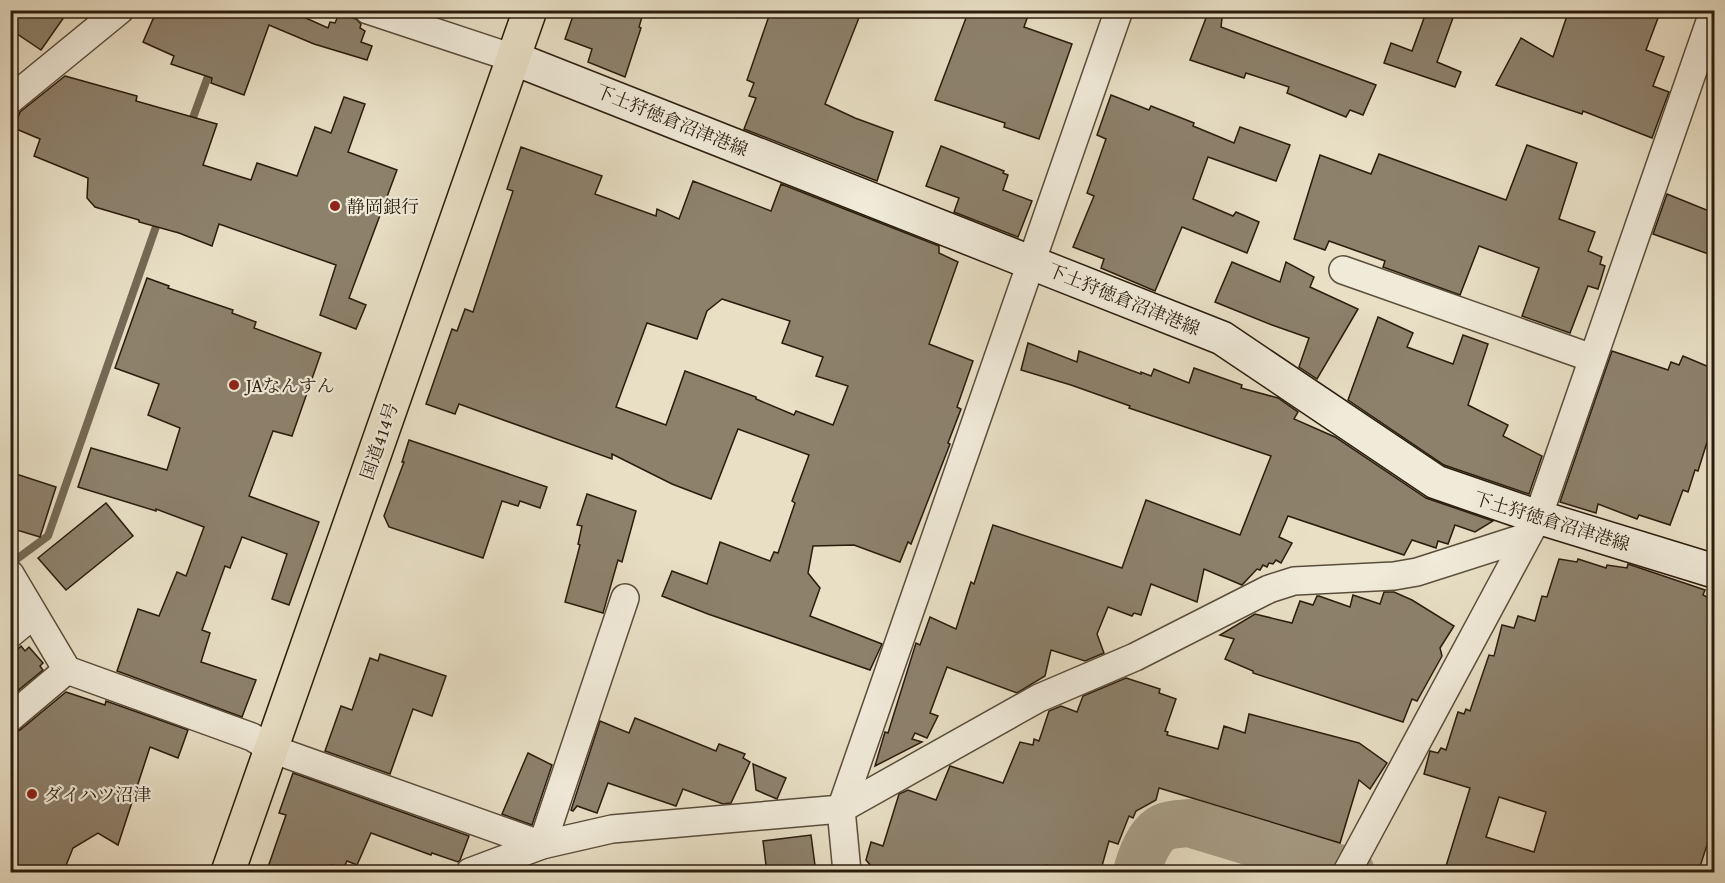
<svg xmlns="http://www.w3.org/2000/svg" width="1725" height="883" viewBox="0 0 1725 883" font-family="'Gentium Book Plus','Noto Serif JP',serif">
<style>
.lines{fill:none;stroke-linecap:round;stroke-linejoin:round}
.stream{stroke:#756955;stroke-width:8}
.river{stroke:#a79d86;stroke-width:48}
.building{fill:#8d816c;stroke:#2a1c0c;stroke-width:1.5;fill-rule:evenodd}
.minor-casing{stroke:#5a4d3a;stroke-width:30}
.secondary-casing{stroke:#2a1c0c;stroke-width:36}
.trunk-casing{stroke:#2a1c0c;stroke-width:36}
.minor{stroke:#f0ead9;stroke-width:27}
.secondary{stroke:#f0ead9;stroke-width:33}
.trunk{stroke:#e8dfc5;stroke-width:33}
.poi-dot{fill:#8f2418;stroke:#f0ead9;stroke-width:2}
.labels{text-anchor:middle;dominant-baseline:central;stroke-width:4.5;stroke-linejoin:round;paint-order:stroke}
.street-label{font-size:18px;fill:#2a1c0c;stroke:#f0ead9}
.poi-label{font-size:18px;fill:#2a1c0c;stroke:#f0ead9;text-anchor:start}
</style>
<rect width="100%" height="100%" fill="#e8dfc5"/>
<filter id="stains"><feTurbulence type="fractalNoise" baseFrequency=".00333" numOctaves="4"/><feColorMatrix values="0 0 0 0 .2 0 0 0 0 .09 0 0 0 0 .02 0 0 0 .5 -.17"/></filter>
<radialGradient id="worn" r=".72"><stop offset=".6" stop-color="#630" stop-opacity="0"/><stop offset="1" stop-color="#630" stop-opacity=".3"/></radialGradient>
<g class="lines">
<g class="stream">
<polyline points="190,126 211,68"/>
<polyline points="10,564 48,536 159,218"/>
</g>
<path class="river" d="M1137 872C1141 857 1149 834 1164 827 1171 824 1181 824 1189 823L1351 872"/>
</g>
<g class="building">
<polygon points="10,10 69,10 41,50 10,29"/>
<polygon points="165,10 288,10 328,28 330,22 335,23 339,14 356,19 361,24 360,28 365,31 361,42 372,46 367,60 314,44 269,25 244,95 211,83 212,78 171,64 174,56 143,42 153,19"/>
<polygon points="575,10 644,10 639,27 641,28 625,77 588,62 592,49 565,39"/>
<polygon points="771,10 862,10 825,104 855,118 893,132 877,181 744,129 756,98 749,96 754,83 747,80"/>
<polygon points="969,10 1030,10 1024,27 1072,44 1039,139 1004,127 1005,123 935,100"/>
<polygon points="1209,10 1223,10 1221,27 1376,85 1363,115 1350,110 1346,117 1287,93 1289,87 1246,73 1244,78 1190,60"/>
<polygon points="1427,10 1440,10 1454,15 1437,62 1461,72 1455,87 1384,63 1391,43 1412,51"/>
<polygon points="1569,10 1661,10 1646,50 1664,57 1653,86 1669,92 1652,138 1583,111 1582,114 1496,85 1521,38 1553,57"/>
<polygon points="65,76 137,96 136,101 217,124 203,165 251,180 257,163 297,176 315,127 331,133 344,97 365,104 348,152 397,170 349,298 366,305 356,329 320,315 336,265 219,224 212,246 179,233 139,222 139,220 95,207 87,198 88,178 34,156 40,139 14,128 20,112"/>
<polygon points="1111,95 1149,110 1151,106 1194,123 1193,126 1234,143 1240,127 1290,145 1276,181 1208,157 1193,199 1233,216 1236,212 1259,222 1247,253 1182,227 1155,291 1101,268 1104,259 1073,247 1094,196 1087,193 1106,139 1097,135"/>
<polygon points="1527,145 1577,163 1559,219 1595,232 1588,251 1602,257 1600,264 1605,266 1598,289 1588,286 1570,333 1522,316 1539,268 1479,246 1460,295 1383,267 1385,261 1329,241 1325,250 1294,239 1320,155 1371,174 1379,154 1506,200"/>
<polygon points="941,146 1004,171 1003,173 1008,175 1003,190 1032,201 1018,237 954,212 959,198 926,186"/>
<path d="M521 147 602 176 595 194 656 216 657 209 679 219 693 181 771 211 781 184 939 246V253L958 262 929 344 973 361 957 407 961 409 948 443 950 444 911 544 908 542 900 562 854 545 813 546 808 573 820 588 810 616 882 644 870 670 708 614 662 596 672 571 707 584 720 542 770 561 774 552 778 553 795 503 792 501 809 455 738 429 711 499 672 484 612 454V459L459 404 455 414 426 404 452 329 457 331 465 309 473 312 513 191 507 189ZM722 299 790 321 782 343 823 357 816 376 848 386 833 425 796 411 794 415 756 399V397L685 371 666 425 616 407 647 323 697 339 707 311Z"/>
<polygon points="1667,194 1714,213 1714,256 1653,234"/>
<polygon points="1232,262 1280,282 1286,262 1314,277 1310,287 1358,309 1317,379 1299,367 1309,338 1272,325 1215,302"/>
<polygon points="147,278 169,286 168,288 233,310 232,313 256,322 254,328 321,353 292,436 273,431 249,496 319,522 289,605 272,599 287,554 242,537 230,568 225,566 202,630 210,633 201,662 256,680 242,717 117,671 138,609 159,616 177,572 186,576 204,527 156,509 156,511 78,487 91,448 167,470 180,428 148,415 159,384 115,368"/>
<polygon points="1378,317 1413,333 1407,347 1453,364 1463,335 1488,344 1468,405 1508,425 1503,436 1542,456 1529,494 1444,465 1348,400"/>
<polygon points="1028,343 1077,362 1079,351 1141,374 1141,372 1151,376 1154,369 1189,383 1194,368 1242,385 1241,388 1278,398 1298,412 1294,419 1335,437 1426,498 1493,521 1475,532 1455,525 1448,544 1438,541 1436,548 1412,540 1404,555 1288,516 1279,537 1292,543 1281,563 1276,560 1273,564 1269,563 1267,567 1263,565 1260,570 1257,569 1242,585 1204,569 1197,602 1151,584 1141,615 1134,613 1132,616 1108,607 1097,634 1104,653 1085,661 1051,650 1045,676 1017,693 947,667 930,713 938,716 927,738 915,733 912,739 922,742 875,766 885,732 888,733 916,643 920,645 930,617 956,629 971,582 974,584 993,525 1122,568 1146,500 1240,535 1271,456 1129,408 1130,406 1071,385 1021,370"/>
<polygon points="1612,351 1668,370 1671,362 1679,365 1683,356 1714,369 1714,441 1708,439 1698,471 1695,470 1688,492 1683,490 1670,525 1639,515 1637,519 1598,504 1596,513 1560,502"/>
<polygon points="409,440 547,487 540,508 520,501 518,506 502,501 483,558 389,527 384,516 404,462 402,462"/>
<polygon points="10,472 56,487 40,537 10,528"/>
<polygon points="587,494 636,511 622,562 618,560 603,613 565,602 580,545 578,544 582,526 577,525"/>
<polygon points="106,503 133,536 66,590 38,558"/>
<path d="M1559 559 1577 562 1578 559 1606 568 1607 565 1627 568 1628 564 1705 590 1703 595 1714 601V823L1698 873H1466L1446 866 1470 788 1424 774 1430 751 1438 753 1441 748 1446 750 1458 712 1464 714 1466 709 1470 711 1489 655 1494 656 1502 625 1514 628 1518 616 1535 621 1542 596 1547 597ZM1499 797 1546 812 1534 852 1486 837Z"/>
<polygon points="1384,592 1394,592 1412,600 1454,626 1440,648 1442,656 1417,701 1412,699 1403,722 1253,673 1253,671 1225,659 1234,639 1220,635 1255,614 1292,623 1300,601 1313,605 1317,596 1319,596 1350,607 1353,595 1380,604"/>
<polygon points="21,646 25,651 29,647 43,663 40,666 43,670 10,697 10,657"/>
<polygon points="380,654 446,676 432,716 413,709 390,774 325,751 341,706 352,710 370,658 378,661"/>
<polygon points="1126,678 1160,689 1159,693 1176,699 1165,731 1168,732 1167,735 1218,749 1224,726 1245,733 1249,714 1359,743 1387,763 1370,789 1359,780 1340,843 1159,788 1156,800 1136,811 1133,818 1129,816 1118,844 1109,841 1100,873 1069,873 1046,865 1045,873 877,873 866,860 871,842 883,846 899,794 908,790 936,800 950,766 1003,783 1020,742 1033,745 1034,739 1039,741 1049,711 1061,706 1077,712 1083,696"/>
<polygon points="66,692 105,705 106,701 188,730 178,758 150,747 118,845 98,833 73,848 63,873 10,873 10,733 20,730"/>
<polygon points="635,718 716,751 719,744 745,754 743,758 750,762 731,803 723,804 683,789 676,806 608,783 597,813 577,806 573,811 571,810 600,721 629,733"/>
<polygon points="528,753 552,765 532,825 502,814"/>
<polygon points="753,764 786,778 777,799 756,790"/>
<polygon points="293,773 469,836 460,860 458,862 432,853 431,855 371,833 357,865 347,861 344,867 332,865 309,873 266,873 286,815 279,813"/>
<polygon points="811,835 816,873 767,873 763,841"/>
</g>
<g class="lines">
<defs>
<g id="minor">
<polyline points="368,10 513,58"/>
<polyline points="10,100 120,10"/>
<polyline points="1343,270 1592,358"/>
<polyline points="10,574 67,670 252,737 272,749 542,845 625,598"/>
<polyline points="10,634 33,615"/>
<polyline points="10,718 67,670"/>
<polyline points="470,872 542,845 612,829 841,809 1039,698 1135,657 1269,589 1294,581 1394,576 1417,572 1526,537"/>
<polyline points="847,872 841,809 1119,10"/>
<polyline points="1347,872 1538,517 1714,10"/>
</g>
<polyline id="secondary" points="513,58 1222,338 1436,482 1538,517 1714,571"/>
<polyline id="trunk" points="228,872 530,10"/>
</defs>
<use href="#minor" class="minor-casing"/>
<use href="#secondary" class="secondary-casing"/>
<use href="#trunk" class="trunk-casing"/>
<use href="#minor" class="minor"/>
<use href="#secondary" class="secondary"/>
<use href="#trunk" class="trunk"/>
</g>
<g class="poi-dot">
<circle cx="335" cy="206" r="6"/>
<circle cx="234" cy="385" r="6"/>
<circle cx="32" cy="794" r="6"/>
</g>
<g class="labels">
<g class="street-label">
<text transform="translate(672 120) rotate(22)">下土狩徳倉沼津港線</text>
<text transform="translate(1124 299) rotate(22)">下土狩徳倉沼津港線</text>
<text transform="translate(379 441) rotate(-71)">国道414号</text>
<text transform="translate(1552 521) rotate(17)">下土狩徳倉沼津港線</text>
</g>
<g class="poi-label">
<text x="347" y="206">静岡銀行</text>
<text x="246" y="385">JAなんすん</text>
<text x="44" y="794">ダイハツ沼津</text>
</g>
</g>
<rect width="1725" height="883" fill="none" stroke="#e8dfc5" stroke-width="36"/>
<rect x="12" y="12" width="1701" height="859" fill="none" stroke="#2a1c0c" stroke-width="3"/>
<rect x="18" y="18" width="1689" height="847" fill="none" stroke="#2a1c0c" stroke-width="1.5"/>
<rect width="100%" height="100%" filter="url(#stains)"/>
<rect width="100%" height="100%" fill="url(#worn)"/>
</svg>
